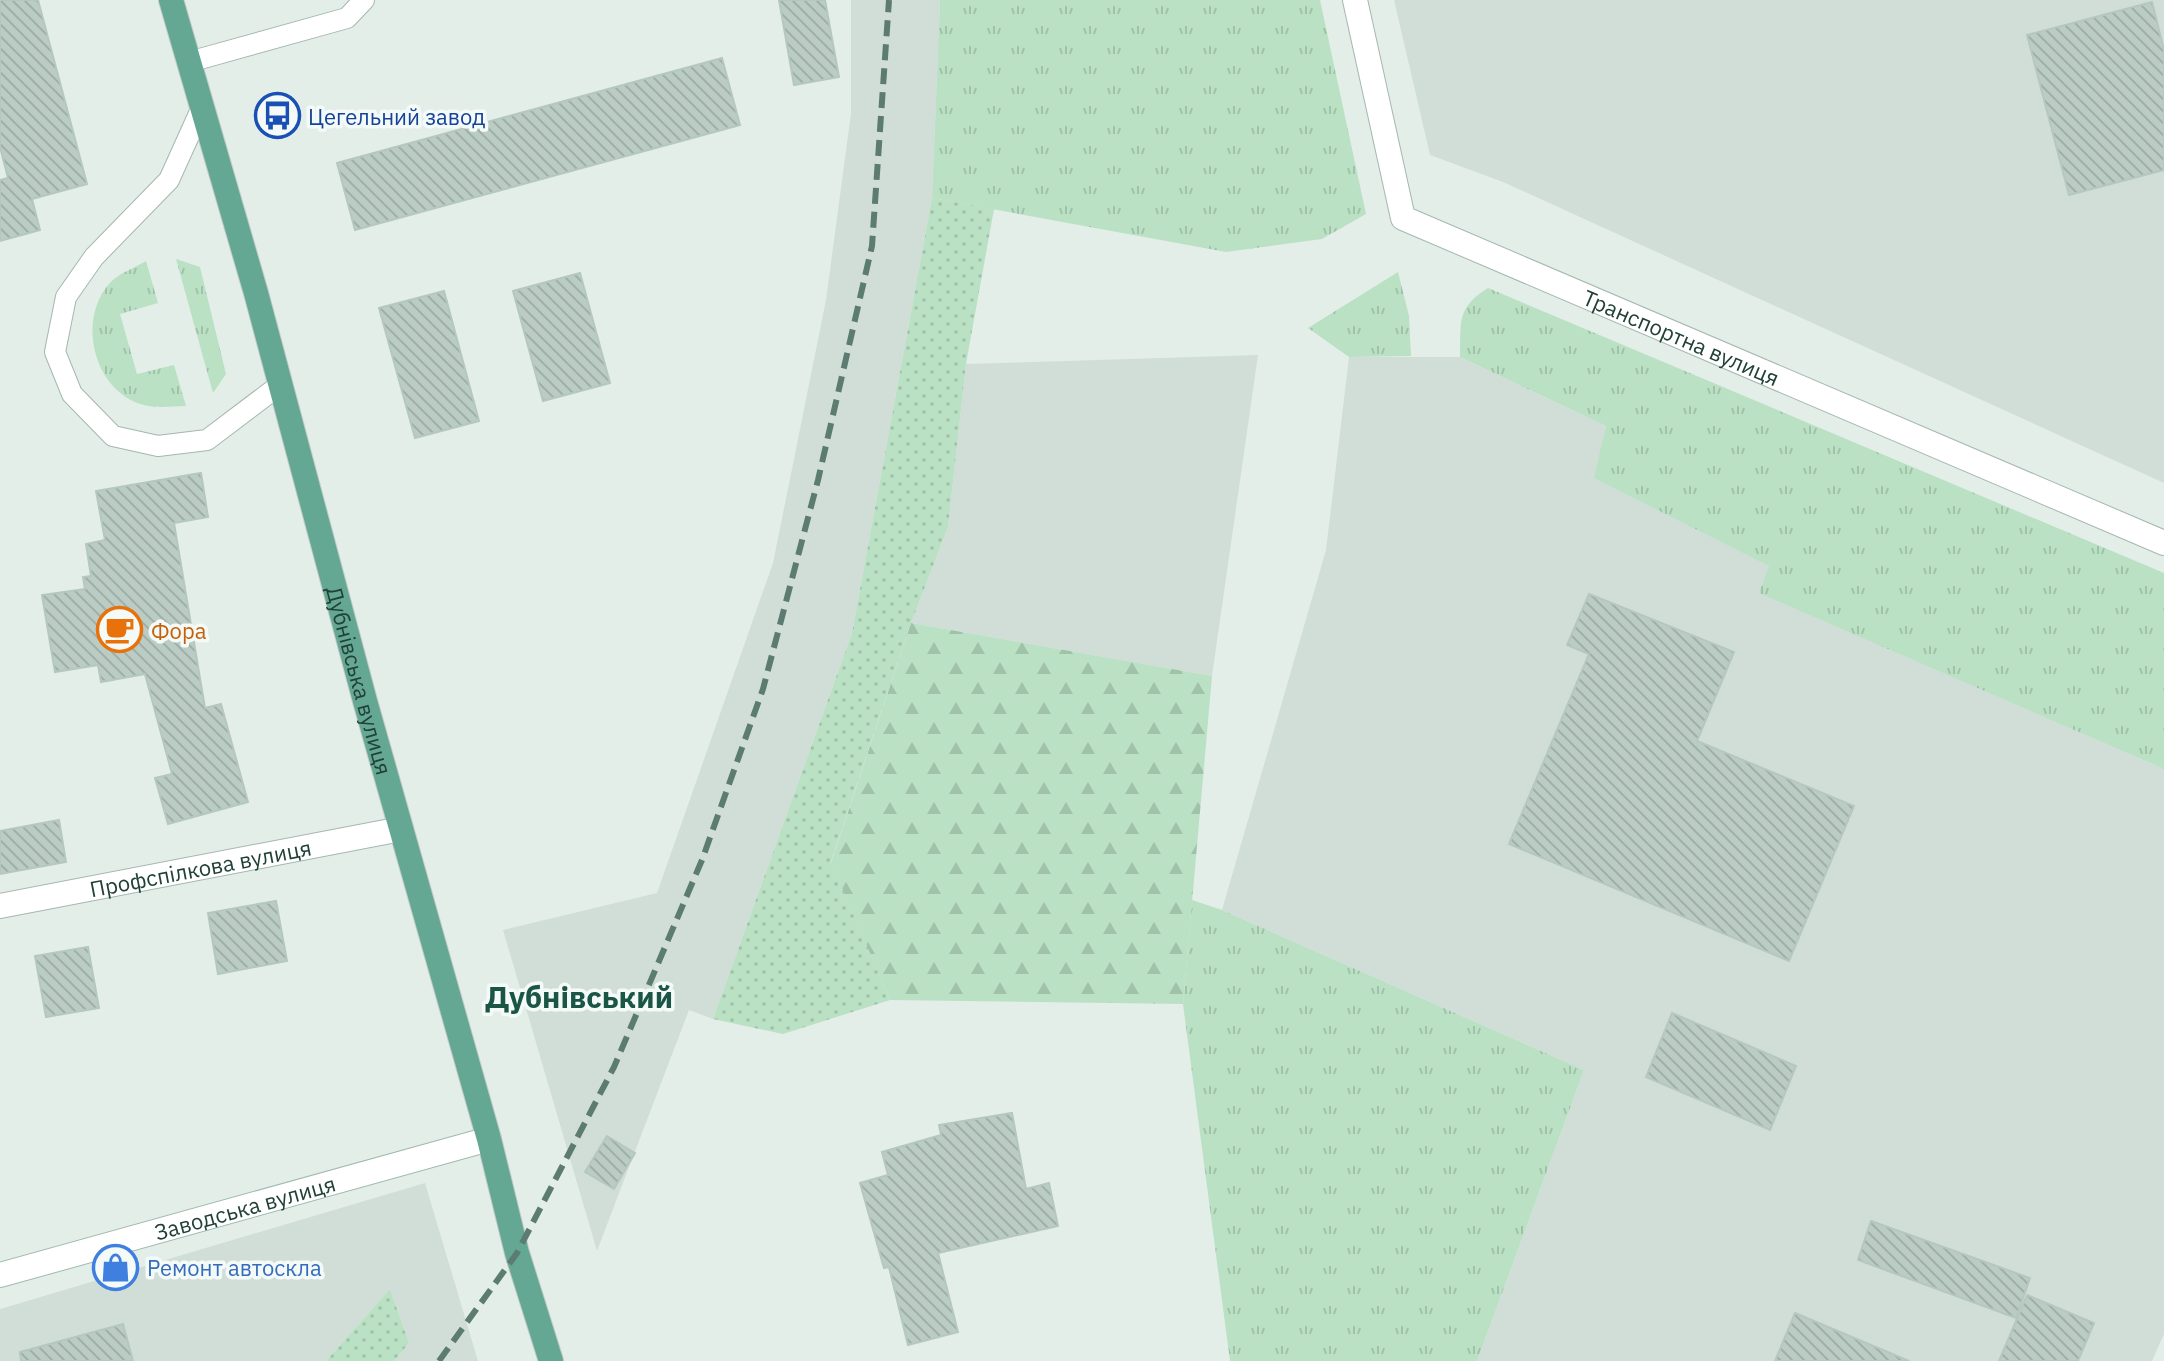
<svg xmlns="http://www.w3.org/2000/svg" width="2164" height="1361" viewBox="0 0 2164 1361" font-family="'IBM Plex Sans',sans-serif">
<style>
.built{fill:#d1ded8}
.grass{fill:url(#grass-tufts)}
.forest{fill:url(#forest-firs)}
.park{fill:url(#park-dots)}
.building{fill:url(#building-back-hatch);stroke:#b5c8bf;stroke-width:2}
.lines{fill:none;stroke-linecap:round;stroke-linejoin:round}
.lane-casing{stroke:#a5b7b0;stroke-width:22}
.street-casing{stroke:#a5b7b0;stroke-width:26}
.secondary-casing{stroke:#a0bbb0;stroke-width:26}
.primary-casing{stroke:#c1cac7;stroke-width:26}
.lane{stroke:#fff;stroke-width:20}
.street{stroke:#fff;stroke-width:24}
.secondary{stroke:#fff;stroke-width:24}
.primary{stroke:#64a793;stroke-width:24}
.rail{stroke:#5c7c72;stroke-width:6;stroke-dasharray:16 8;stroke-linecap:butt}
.labels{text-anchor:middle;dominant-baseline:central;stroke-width:7;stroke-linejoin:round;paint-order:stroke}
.transit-label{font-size:22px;fill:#164399;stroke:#f4faf7;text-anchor:start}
.street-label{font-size:22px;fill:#214137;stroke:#f4faf7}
.food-label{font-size:22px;fill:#c56008;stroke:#f4faf7;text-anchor:start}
.shop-label{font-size:22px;fill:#366cbe;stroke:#f4faf7;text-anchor:start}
.district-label{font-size:30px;font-weight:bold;fill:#1b5545;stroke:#f4faf7}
</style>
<defs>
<pattern id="grass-tufts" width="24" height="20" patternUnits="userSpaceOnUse" patternTransform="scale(2)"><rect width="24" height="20" fill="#bae1c3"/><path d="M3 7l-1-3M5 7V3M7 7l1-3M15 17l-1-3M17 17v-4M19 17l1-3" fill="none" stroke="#a0c2a8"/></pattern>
<pattern id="forest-firs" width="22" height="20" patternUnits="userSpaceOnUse" patternTransform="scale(2)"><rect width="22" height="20" fill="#bae1c3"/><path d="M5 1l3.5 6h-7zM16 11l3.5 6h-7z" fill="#a0c2a8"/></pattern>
<pattern id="park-dots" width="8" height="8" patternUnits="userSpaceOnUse" patternTransform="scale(2)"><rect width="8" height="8" fill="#bae1c3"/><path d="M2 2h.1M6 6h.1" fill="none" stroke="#a0c2a8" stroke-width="1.8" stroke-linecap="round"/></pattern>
<pattern id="building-back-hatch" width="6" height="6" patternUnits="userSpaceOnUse" patternTransform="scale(2)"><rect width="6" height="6" fill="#bbccc4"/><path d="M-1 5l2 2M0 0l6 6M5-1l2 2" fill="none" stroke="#a0b0a9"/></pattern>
</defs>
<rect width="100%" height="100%" fill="#e3eee9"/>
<g class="built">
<polygon points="851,0 940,0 932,198 852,633 713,1019 689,1010 597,1251 503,930 657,893 773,563 826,300 851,113"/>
<polygon points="1394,0 2164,0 2164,483 1503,182 1430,155"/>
<polygon points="1258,355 1212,676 911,623 948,527 966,364"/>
<polygon points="1349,357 1460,357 1606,426 1595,478 1770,566 1760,593 2164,769 2164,1334 2152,1361 1477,1361 1584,1070 1222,910 1326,550"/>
<polygon points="425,1183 478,1361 394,1361 409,1343 390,1289 326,1361 0,1361 0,1309"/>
</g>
<g class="grass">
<polygon points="940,0 1320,0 1366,214 1322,239 1226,252 932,198"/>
<polygon points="176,259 200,267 226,374 213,393"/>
<path d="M146 261 158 303 120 314 137 374 174 365 186 406C174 406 160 408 149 406 94 397 73 316 114 279 123 272 136 267 146 261Z"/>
<polygon points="1398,272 1409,316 1411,356 1349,357 1308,328"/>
<path d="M1488 288 2164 573V769L1759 593 1769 566 1594 478 1606 426 1460 357C1461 322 1456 308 1488 288Z"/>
<polygon points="1192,900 1222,910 1584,1070 1477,1361 1230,1361 1183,1004"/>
</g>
<polygon class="forest" points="911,623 1212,676 1183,1004 890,1000 831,863"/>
<g class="park">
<polygon points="932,198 994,209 966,364 948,527 911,623 831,862 890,1000 783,1034 713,1019 852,633"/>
<polygon points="390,1289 409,1343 394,1361 326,1361"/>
</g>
<g class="building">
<polygon points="0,0 38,0 87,184 32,199 40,230 0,241 0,180 8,178 0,147"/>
<polygon points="779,0 825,0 839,77 794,85"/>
<polygon points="2152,2 2164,50 2164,170 2069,195 2027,35"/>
<polygon points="722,58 740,125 355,230 337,163"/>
<polygon points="580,273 610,383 543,401 513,291"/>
<polygon points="444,291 479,421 415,438 379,308"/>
<polygon points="201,473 208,517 174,523 205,708 221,704 248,802 168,824 155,778 172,774 145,674 101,682 98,665 55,672 42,595 85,589 83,577 91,576 86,544 105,540 96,491"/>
<polygon points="1589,594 1734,652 1697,741 1854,806 1789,961 1509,844 1589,654 1567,645"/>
<polygon points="59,820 66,862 0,874 0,831"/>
<polygon points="276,901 287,961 218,974 208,913"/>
<polygon points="88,947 99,1008 46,1017 35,956"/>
<polygon points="1672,1013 1796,1066 1770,1130 1646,1077"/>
<polygon points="1012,1113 1026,1189 1049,1183 1058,1226 938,1253 958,1332 908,1345 889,1267 884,1268 860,1183 888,1175 882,1152 941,1135 939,1125"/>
<polygon points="607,1136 635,1153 614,1189 585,1172"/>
<polygon points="1871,1221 2030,1278 2016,1318 1858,1260"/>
<polygon points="2027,1295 2094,1323 2078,1361 1999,1361"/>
<polygon points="1795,1313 1909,1361 1775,1361"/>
<polygon points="123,1324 133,1361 21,1361 20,1352"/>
</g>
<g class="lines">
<defs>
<g id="lane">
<polyline points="189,62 347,18 364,0"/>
<polyline points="202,107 169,180 94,257 66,297 55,352 72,394 113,436 158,446 207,440 281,384"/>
</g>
<g id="street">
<path id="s1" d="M1355 0 1403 218 2164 543"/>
<path id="s2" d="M0 906 401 829"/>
</g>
<g id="secondary">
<path id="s3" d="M0 1275 489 1139"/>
</g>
<g id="primary">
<path id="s4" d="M171 0 256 293 365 701 489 1139 517 1253 551 1361"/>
</g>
</defs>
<use href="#lane" class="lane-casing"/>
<use href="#street" class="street-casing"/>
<use href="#secondary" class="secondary-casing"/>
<use href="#primary" class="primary-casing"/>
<use href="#lane" class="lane"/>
<use href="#street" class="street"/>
<use href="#secondary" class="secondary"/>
<use href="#primary" class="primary"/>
<polyline class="rail" points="439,1361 517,1253 614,1067 702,860 763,689 818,480 872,246 889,0"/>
</g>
<defs>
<symbol id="bus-ring" viewBox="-11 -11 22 22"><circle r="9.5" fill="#f4faf7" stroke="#1a4fb4" stroke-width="1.5"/><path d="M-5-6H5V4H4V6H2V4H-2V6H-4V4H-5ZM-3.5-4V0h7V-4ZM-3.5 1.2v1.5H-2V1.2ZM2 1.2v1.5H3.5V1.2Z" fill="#1a4fb4"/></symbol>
<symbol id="cafe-ring" viewBox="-11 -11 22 22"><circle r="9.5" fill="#f4faf7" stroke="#e8710a" stroke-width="1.5"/><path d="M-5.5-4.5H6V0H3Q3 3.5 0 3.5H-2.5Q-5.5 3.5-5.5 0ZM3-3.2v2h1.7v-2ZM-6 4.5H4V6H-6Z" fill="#e8710a"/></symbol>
<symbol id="shop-ring" viewBox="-11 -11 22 22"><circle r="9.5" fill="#f4faf7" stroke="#3f7fe0" stroke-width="1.5"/><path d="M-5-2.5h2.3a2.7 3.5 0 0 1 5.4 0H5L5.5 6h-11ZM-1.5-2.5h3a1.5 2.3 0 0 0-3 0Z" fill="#3f7fe0"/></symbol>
</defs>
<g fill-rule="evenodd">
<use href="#bus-ring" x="252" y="90" width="51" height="51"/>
<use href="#cafe-ring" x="94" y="604" width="51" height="51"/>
<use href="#shop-ring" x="90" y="1242" width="51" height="51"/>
</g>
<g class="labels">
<g class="transit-label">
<text x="308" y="116">Цегельний завод</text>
</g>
<g class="street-label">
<text stroke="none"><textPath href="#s1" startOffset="526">Транспортна вулиця</textPath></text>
<text stroke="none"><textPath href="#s4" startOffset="706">Дубнівська вулиця</textPath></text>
<text stroke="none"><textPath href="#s2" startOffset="204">Профспілкова вулиця</textPath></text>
<text stroke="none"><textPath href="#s3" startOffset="254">Заводська вулиця</textPath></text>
</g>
<g class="food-label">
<text x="151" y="630">Фора</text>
</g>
<g class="shop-label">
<text x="147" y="1267">Ремонт автоскла</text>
</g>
<g class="district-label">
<text x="579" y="996">Дубнівський</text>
</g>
</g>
</svg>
